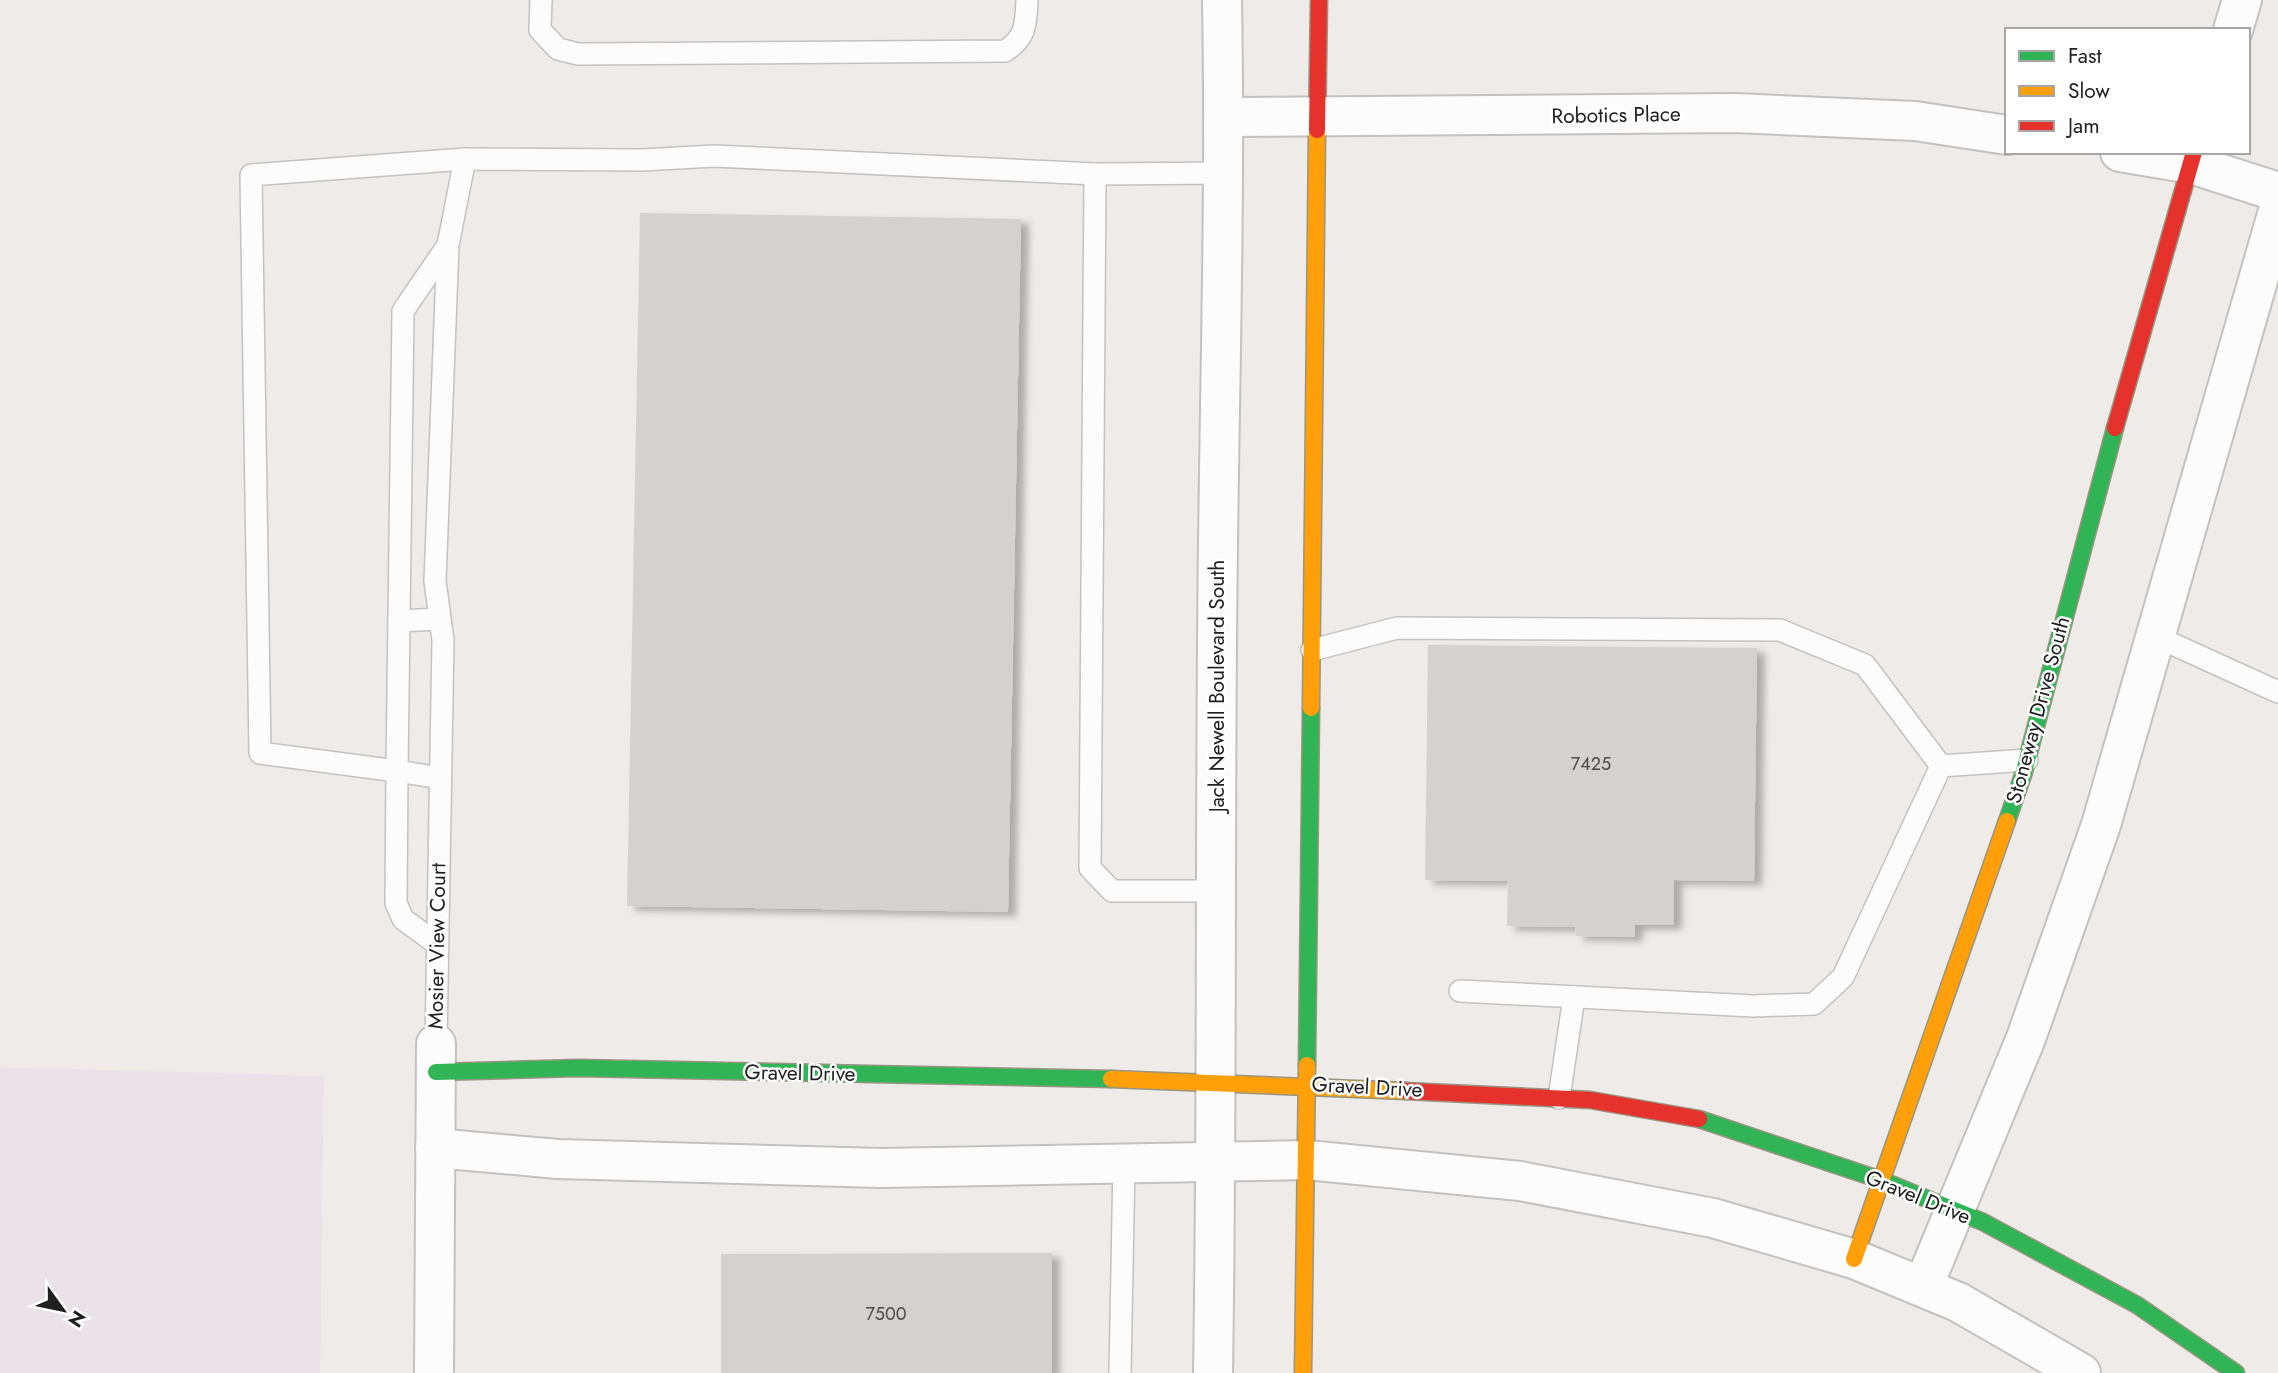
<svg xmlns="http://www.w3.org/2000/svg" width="2278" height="1373" viewBox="0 0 2278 1373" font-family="Jost,sans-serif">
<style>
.industrial{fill:#ebe1e9}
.building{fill:#d5d1d0;filter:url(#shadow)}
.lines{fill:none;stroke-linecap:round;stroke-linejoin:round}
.lane-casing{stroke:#c4c2c1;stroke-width:24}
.street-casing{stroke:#c4c2c1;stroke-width:42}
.fast-casing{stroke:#989680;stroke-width:19}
.slow-casing{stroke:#989680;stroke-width:19}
.jam-casing{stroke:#989680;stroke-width:19}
.lane{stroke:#fcfcfc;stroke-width:21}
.street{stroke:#fcfcfc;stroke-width:38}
.fast{stroke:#30b455;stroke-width:16}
.slow{stroke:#ff9f0a;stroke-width:16}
.jam{stroke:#e5322d;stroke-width:16}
.labels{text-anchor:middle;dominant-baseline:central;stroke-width:5;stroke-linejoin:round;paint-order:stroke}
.number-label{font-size:18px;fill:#4d4c4c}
.street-label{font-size:21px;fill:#202020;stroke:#fff}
</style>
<defs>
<filter id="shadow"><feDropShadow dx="8" dy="4.5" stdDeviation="3.5" flood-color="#0004"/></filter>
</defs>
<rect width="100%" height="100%" fill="#eeebe9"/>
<polygon class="industrial" points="0,1067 324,1076 320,1373 0,1373"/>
<g class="building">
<polygon points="640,213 1021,219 1008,912 627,906"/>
<polygon points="1428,645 1757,648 1754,881 1674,880 1674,925 1635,925 1635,937 1576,936 1575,927 1507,926 1508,881 1425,880"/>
<polygon points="1052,1253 1052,1373 721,1373 721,1254"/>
</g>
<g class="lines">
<defs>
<g id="lane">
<path d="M541 0 540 30 558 49 578 54 1005 51C1026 38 1026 24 1027 0"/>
<polyline points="1095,174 1090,868 1112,891 1217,891"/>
<polyline points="399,621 440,619"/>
<polyline points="2155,636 2278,692"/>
<polyline points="1312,650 1397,628 1780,630 1865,665 1941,766"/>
<polyline points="1941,766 2027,760"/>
<polyline points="440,778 397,771 403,311 448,245"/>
<polyline points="437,944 403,919 396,903 397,771 260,753 251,175 465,159"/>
<polyline points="1460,991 1753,1006 1814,1004 1843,977 1941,766"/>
<polyline points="436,1044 443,640 435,581 448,245 465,159 642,160 714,156 1095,174 1223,173"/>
<polyline points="1559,1098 1574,997"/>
<polyline points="1120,1373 1124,1163"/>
</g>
<g id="street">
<polyline points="2233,30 2242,0"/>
<polyline points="1225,117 1734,113 1915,121 2007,135"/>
<polyline points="2120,152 2191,164 2278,192"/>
<polyline points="435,1148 558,1159 881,1168 1307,1160 1520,1181 1713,1218 1854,1259 1958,1302 2081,1373"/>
<polyline points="1923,1287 2026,1038 2101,825 2278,211"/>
<polyline points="434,1373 436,1044"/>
<path d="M1213 1373C1217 1131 1215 890 1217 649 1218 432 1226 216 1222 0"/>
</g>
<g id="fast">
<polyline points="2007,821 2023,775 2115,428"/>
<polyline points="1307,1065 1311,708"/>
<polyline points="436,1072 578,1068 1111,1079"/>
<polyline points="1699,1119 1881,1180 1983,1222 2137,1305 2236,1373"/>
</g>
<g id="slow">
<polyline points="1311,708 1317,130"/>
<polyline points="1111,1079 1406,1091"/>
<polyline points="1854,1259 2007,821"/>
<polyline points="1303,1373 1307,1065"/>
</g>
<g id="jam">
<polyline points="1317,130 1319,0"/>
<polyline points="2115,428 2194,152"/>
<polyline points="1406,1091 1590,1100 1699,1119"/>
</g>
</defs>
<use href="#lane" class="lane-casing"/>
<use href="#street" class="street-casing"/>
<use href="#fast" class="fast-casing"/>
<use href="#slow" class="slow-casing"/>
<use href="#jam" class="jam-casing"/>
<use href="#lane" class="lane"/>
<use href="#street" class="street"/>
<use href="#fast" class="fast"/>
<use href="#slow" class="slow"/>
<use href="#jam" class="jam"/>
</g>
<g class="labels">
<g class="number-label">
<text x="1591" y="764">7425</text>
<text x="886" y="1314">7500</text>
</g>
<g class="street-label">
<text transform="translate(1616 115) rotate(-1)">Robotics Place</text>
<text transform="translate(1217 686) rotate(-90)">Jack Newell Boulevard South</text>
<text transform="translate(2038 710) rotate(-75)">Stoneway Drive South</text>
<text transform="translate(437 946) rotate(-89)">Mosier View Court</text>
<text transform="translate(800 1073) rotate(1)">Gravel Drive</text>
<text transform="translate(1367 1087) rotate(3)">Gravel Drive</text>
<text transform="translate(1918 1197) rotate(22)">Gravel Drive</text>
</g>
</g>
<rect x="2005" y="28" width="245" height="126" fill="#ffffff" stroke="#a6a6a6" stroke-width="2"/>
<rect x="2019" y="51" width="35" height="10" fill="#30b455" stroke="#a6a6a6" stroke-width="2"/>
<text x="2068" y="63" font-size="21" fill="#202020">Fast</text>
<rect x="2019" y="86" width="35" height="10" fill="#ff9f0a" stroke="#a6a6a6" stroke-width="2"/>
<text x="2068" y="98" font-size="21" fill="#202020">Slow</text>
<rect x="2019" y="121" width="35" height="10" fill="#e5322d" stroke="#a6a6a6" stroke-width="2"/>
<text x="2068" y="133" font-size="21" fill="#202020">Jam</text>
<g transform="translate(63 1310) rotate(123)" stroke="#ffffff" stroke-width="5" paint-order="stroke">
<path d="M0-5L12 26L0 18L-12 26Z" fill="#202020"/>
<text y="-10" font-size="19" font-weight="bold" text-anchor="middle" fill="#202020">N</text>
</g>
</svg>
